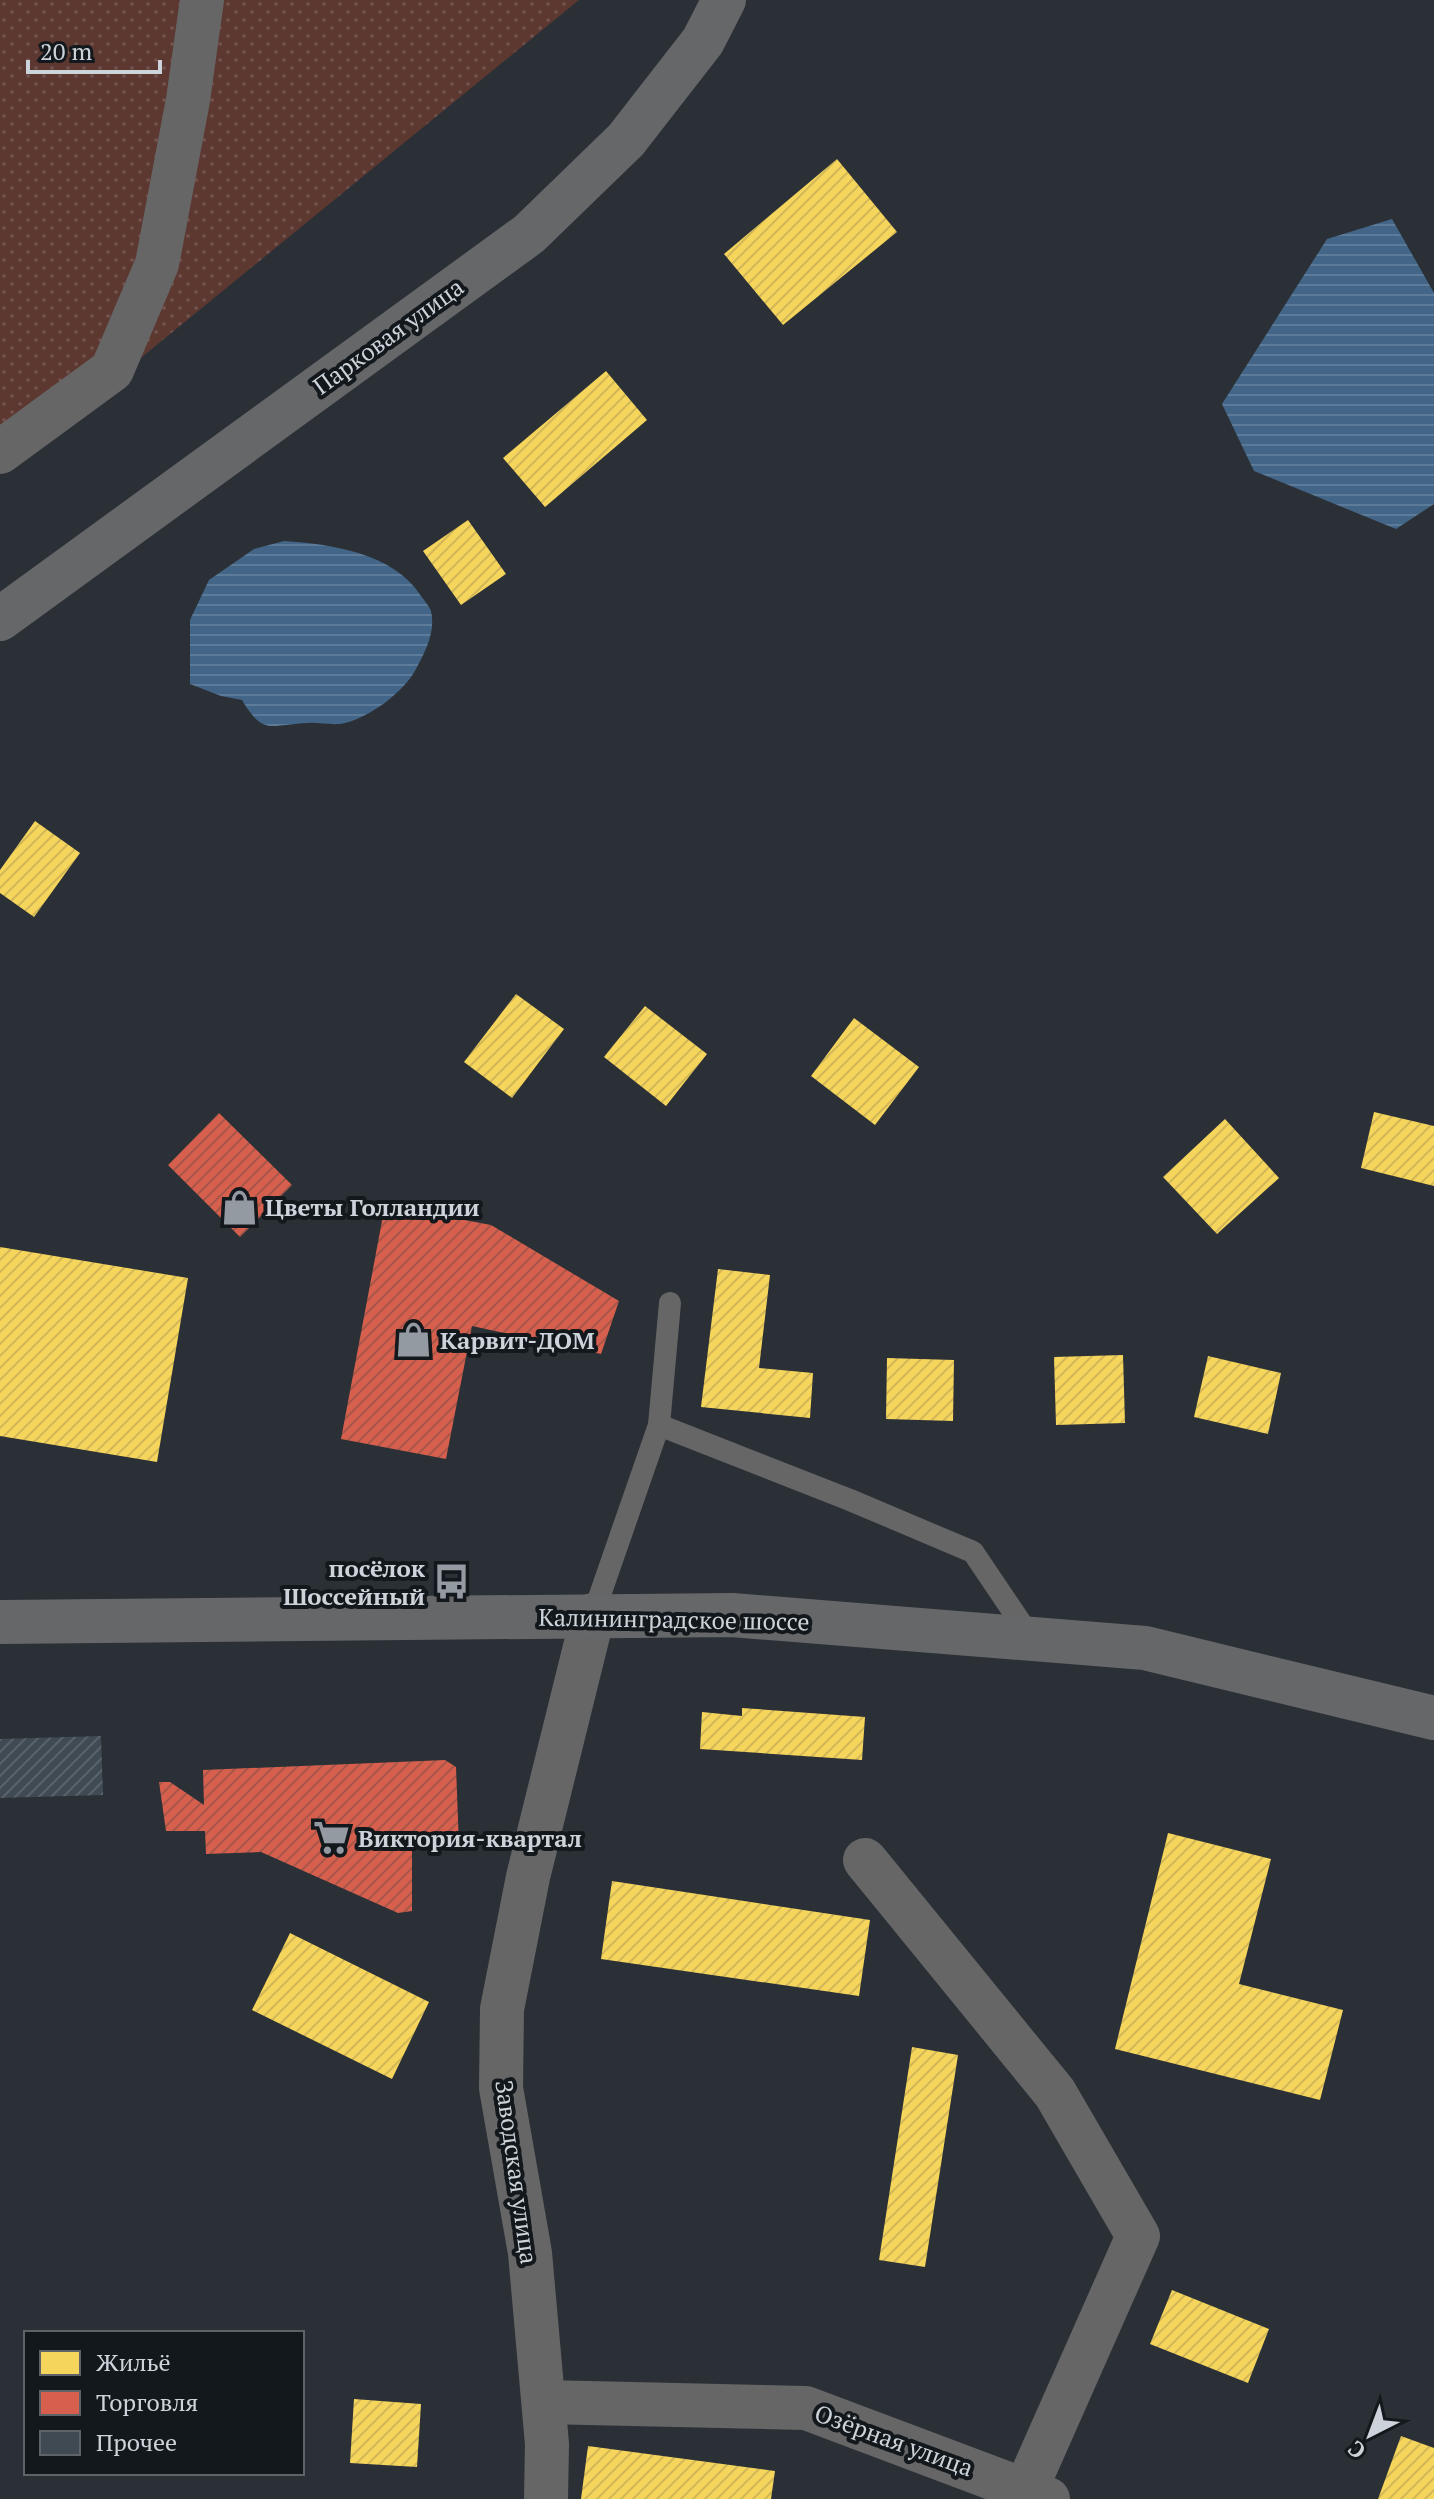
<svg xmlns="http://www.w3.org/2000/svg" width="1434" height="2499" viewBox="0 0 1434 2499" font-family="'PT Serif',serif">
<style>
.garden{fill:url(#garden-dots)}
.water{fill:url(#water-rules)}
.homes{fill:url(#homes-hatch)}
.shops{fill:url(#shops-hatch)}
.building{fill:url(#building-hatch)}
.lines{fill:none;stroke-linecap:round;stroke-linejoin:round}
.service{stroke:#666667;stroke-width:22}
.minor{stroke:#666667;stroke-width:44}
.primary{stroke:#666769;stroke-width:44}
.labels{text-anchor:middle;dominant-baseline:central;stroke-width:8;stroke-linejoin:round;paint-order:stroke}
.street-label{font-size:24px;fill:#ccd3da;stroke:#13181c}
.poi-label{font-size:24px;font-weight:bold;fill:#ccd3da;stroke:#13181c;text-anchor:start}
</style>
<defs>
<pattern id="garden-dots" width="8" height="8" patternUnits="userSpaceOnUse" patternTransform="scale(2)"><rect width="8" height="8" fill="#5c3831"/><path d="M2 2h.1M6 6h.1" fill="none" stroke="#72544e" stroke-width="1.8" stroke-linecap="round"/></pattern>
<pattern id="water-rules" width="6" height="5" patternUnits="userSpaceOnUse" patternTransform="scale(2)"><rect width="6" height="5" fill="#436688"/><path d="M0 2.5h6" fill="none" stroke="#5d7b98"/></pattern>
<pattern id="homes-hatch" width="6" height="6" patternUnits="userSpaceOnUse" patternTransform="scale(2)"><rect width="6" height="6" fill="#f6d55c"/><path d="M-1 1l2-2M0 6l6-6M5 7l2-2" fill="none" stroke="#d1b757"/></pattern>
<pattern id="shops-hatch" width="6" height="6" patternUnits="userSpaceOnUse" patternTransform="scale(2)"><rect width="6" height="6" fill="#d6604d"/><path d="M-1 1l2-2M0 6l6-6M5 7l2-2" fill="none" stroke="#a85649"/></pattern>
<pattern id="building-hatch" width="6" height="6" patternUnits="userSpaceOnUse" patternTransform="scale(2)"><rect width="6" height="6" fill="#3f4a53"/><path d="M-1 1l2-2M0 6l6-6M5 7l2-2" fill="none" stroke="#5a636b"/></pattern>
</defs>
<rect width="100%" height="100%" fill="#2a3036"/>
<polygon class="garden" points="0,0 579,0 0,473"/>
<g class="water">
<polygon points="1392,219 1434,293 1434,504 1396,529 1254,471 1222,404 1327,239"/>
<path d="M284 541C331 544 394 553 421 596 424 600 429 606 431 611 436 632 425 652 416 669 404 692 370 717 345 723 333 726 319 722 308 723 271 724 264 737 242 700L221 696 190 684V620L209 580 254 549Z"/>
</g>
<g class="homes">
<polygon points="837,159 897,232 783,325 724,254"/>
<polygon points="606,371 647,420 545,507 503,458"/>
<polygon points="468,520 506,574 461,605 423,551"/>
<polygon points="35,821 80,853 34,917 0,893 0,870"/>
<polygon points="516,994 564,1029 512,1098 464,1062"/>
<polygon points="645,1006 707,1054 666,1106 604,1057"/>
<polygon points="854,1018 919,1067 875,1125 811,1076"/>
<polygon points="1374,1112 1434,1126 1434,1186 1361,1168"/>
<polygon points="1225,1119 1279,1178 1217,1234 1163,1177"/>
<polygon points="0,1247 188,1278 157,1462 0,1436"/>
<polygon points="718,1269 770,1275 759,1368 813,1373 810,1418 701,1407"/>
<polygon points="1123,1355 1125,1423 1056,1425 1054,1357"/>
<polygon points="1208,1356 1281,1373 1268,1434 1194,1417"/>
<polygon points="887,1358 954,1360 953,1421 886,1419"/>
<polygon points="742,1708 865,1717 862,1760 700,1749 702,1712 742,1716"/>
<polygon points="1168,1833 1271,1859 1239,1984 1343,2010 1320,2100 1115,2049"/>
<polygon points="612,1881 870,1920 859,1996 601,1959"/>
<polygon points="290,1933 429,2002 392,2079 252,2010"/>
<polygon points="912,2047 958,2055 925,2267 879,2260"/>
<polygon points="1172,2290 1269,2329 1248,2383 1150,2344"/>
<polygon points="354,2399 421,2404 417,2467 350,2463"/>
<polygon points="1401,2436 1434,2448 1434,2499 1378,2499"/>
<polygon points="588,2446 775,2471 771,2499 581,2499"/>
</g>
<g class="shops">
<polygon points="219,1113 292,1185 240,1237 168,1165"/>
<polygon points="385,1205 491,1225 619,1301 601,1354 472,1326 446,1459 341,1439"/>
<polygon points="445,1760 456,1767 459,1845 412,1847 412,1911 398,1913 261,1852 206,1854 205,1831 166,1831 159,1782 170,1782 204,1805 203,1770"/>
</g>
<polygon class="building" points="101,1736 103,1795 0,1798 0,1739"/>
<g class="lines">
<g class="service">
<polyline points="659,1425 850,1500 973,1552 1031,1638"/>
<polyline points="593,1615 659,1425 670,1303"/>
</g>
<g class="minor">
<polyline points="0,452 112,370 157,264 188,100 202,0"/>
<polyline points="865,1860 1055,2093 1138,2236 1026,2489"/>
<polyline points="544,2402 806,2408 1048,2499"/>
<polyline points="546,2499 547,2444 530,2253 501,2088 502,2009 528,1877 593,1615"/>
</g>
<g class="primary">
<polyline points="0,619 529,234 626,140 703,41 724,0"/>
<polyline points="0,1622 732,1615 1145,1648 1434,1718"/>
</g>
</g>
<defs>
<symbol id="shop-bare" viewBox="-9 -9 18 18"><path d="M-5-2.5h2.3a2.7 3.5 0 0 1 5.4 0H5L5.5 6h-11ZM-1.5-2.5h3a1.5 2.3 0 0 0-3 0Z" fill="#939aa1" stroke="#13181c" stroke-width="2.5" paint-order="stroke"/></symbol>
<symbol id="bus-bare" viewBox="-9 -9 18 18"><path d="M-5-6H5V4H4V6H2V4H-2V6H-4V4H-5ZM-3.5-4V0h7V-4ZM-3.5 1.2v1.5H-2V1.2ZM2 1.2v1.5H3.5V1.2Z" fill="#939aa1" stroke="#13181c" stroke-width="2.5" paint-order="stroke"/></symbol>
<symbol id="supermarket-bare" viewBox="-9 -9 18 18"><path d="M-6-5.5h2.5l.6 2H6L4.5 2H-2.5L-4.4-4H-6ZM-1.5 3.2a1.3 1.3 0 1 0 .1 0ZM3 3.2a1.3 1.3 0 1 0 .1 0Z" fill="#939aa1" stroke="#13181c" stroke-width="2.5" paint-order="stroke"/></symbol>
</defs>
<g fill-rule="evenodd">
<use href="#shop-bare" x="214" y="1182" width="51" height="51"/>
<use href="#shop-bare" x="388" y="1314" width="51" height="51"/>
<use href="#bus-bare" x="426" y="1556" width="51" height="51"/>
<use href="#supermarket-bare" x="306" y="1812" width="51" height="51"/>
</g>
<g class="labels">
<g class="street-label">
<text transform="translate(388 336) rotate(-36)">Парковая улица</text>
<text transform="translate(674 1619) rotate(1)">Калининградское шоссе</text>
<text transform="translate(517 2172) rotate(82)">Заводская улица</text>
<text transform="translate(894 2440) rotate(20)">Озёрная улица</text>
</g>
<g class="poi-label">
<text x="265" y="1207">Цветы Голландии</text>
<text x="440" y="1340">Карвит-ДОМ</text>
<text x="425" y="1568" text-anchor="end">посёлок<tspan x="425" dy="28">Шоссейный</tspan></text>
<text x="358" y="1838">Виктория-квартал</text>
</g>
</g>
<rect x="24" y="2331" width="280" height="144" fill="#13181c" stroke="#5d6368" stroke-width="2"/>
<rect x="40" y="2351" width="40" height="24" fill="#f6d55c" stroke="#5d6368" stroke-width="2"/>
<text x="96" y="2371" font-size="24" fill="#ccd3da">Жильё</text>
<rect x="40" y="2391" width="40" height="24" fill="#d6604d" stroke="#5d6368" stroke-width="2"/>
<text x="96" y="2411" font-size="24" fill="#ccd3da">Торговля</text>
<rect x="40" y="2431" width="40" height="24" fill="#3f4a53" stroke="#5d6368" stroke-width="2"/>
<text x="96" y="2451" font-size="24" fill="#ccd3da">Прочее</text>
<g transform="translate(1370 2435) rotate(222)" stroke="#13181c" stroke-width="6" paint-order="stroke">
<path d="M0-6L14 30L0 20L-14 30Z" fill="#ccd3da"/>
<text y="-12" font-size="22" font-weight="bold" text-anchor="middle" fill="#ccd3da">С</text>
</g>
<path d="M28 60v12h132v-12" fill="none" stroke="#ccd3da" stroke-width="4"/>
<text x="40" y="60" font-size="24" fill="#ccd3da" stroke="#13181c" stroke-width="6" paint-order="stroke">20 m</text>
</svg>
